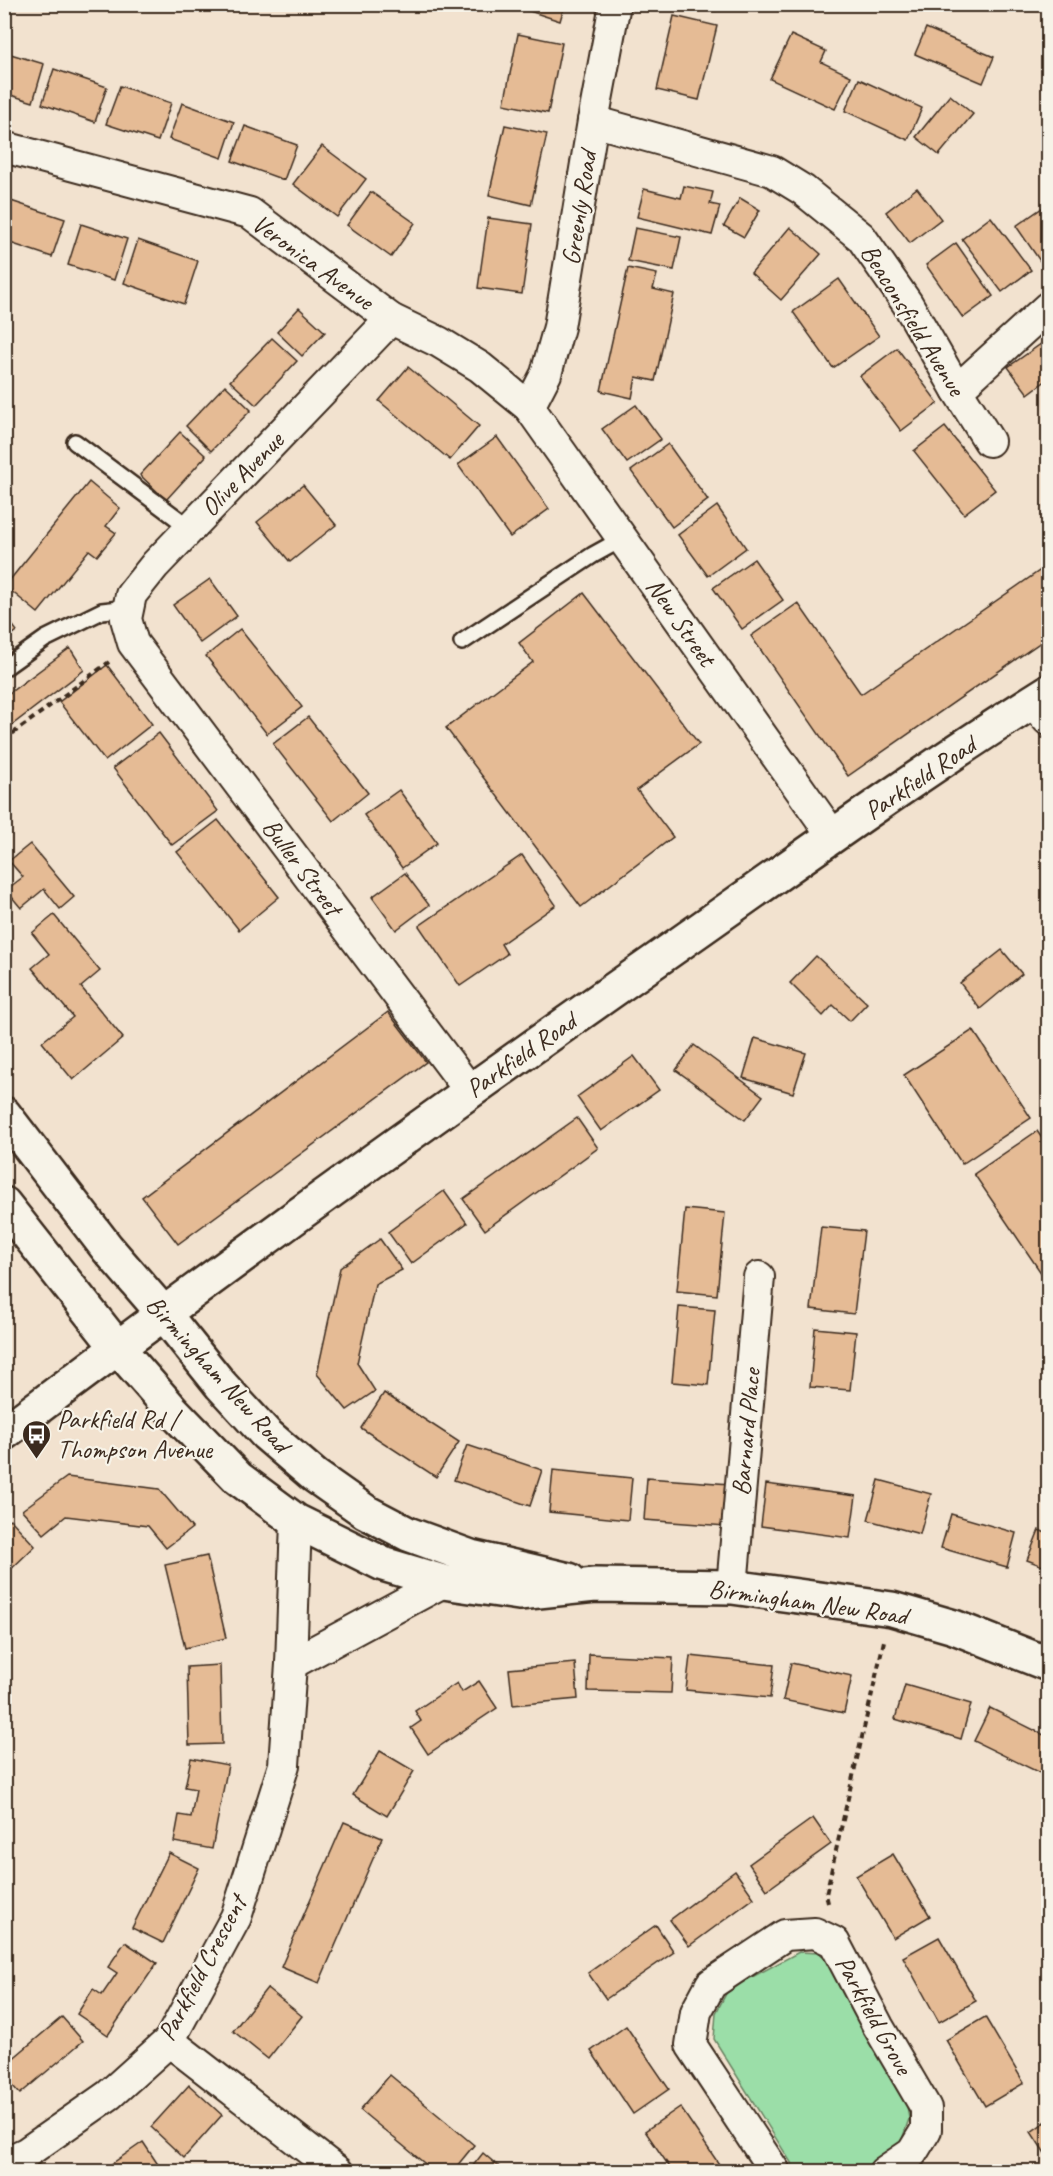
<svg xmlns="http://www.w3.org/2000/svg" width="1053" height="2176" viewBox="0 0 1053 2176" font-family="Caveat,sans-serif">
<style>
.green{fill:#9bdea8;stroke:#6b8463;stroke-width:1.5}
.building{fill:#e5bb95;stroke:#3b2a1e;stroke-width:1.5}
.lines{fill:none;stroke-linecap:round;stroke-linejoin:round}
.lane-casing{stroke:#3b2a1e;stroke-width:20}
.street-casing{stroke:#3b2a1e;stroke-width:34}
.primary-casing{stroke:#3b2a1e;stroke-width:38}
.highway-casing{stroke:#3b2a1e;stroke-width:38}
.path{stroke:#3b2a1e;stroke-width:4;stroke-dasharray:6 4.5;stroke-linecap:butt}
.lane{stroke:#f7f3e8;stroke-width:15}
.street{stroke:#f7f3e8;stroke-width:30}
.primary{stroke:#f7f3e8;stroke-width:33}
.highway{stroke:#f7f3e8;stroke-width:33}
.labels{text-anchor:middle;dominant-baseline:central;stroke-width:4.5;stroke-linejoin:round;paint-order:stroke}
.street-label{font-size:26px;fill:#3b2a1e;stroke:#f7f3e8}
.poi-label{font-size:26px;fill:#3b2a1e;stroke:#f7f3e8;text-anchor:start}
</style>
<rect width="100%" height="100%" fill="#f2e2cf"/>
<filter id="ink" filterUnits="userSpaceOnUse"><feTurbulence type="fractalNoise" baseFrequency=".0167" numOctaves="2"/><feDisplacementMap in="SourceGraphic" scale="12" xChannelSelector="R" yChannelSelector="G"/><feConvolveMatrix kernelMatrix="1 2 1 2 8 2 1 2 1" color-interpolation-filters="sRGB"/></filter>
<g filter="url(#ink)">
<polygon class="green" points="799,1952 819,1953 829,1964 907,2106 909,2119 900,2145 861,2171 798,2171 795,2169 714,2039 716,2013 728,1990"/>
<g class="building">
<polygon points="517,4 565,4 560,21 517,7"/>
<polygon points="691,4 718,4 716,11"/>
<polygon points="674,16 717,26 699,100 657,90"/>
<polygon points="926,28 994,57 983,83 915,54"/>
<polygon points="518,34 562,43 548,113 504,104"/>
<polygon points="791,35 826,51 821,62 851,76 835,109 770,79"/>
<polygon points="4,52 44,64 33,102 4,93"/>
<polygon points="54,69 107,87 95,122 42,104"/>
<polygon points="859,79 922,108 908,140 845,111"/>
<polygon points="120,86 171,103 158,141 106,124"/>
<polygon points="950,95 973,114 939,155 916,137"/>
<polygon points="182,103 234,122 222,158 169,139"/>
<polygon points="505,125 547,134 531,205 489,195"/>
<polygon points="245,126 297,145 284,180 232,161"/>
<polygon points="322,146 366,179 337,217 293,184"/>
<polygon points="684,186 713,192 710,204 720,206 712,235 637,217 644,189 681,198"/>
<polygon points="917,188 941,219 910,243 886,212"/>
<polygon points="371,192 415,223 391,257 347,225"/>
<polygon points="740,198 760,210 744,237 724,226"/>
<polygon points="11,201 65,219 52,257 4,241 4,220"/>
<polygon points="1048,204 1048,255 1040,261 1016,226"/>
<polygon points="991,217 1031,270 1002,292 962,239"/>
<polygon points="488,218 532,224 522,294 478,288"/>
<polygon points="81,224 127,239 114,280 68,265"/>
<polygon points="790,227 821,254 781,300 751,273"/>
<polygon points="635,228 681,237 674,270 628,261"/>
<polygon points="138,240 198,261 184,304 124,283"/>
<polygon points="956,243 993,296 963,318 926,265"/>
<polygon points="628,268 657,274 653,289 674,294 655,381 636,377 632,398 601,391"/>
<polygon points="839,279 879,336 833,368 793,312"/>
<polygon points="299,308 325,332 302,356 277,332"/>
<polygon points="272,338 297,361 256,405 230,381"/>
<polygon points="1048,339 1048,379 1028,394 1008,367"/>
<polygon points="897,348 938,403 901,431 860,376"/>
<polygon points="408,367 479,426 450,460 379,401"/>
<polygon points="225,385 251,410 211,451 186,426"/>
<polygon points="636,405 661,439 627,463 602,429"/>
<polygon points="945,427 995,490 964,514 914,451"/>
<polygon points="180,432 206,456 166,500 140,475"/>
<polygon points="497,437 549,509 510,537 458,465"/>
<polygon points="668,444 708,500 672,527 631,471"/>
<polygon points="89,482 120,508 106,526 116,533 97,556 89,550 38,613 5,586"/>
<polygon points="303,485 336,525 290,562 257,522"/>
<polygon points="717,506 746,548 708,576 678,535"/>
<polygon points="754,559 783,600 742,629 713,588"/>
<polygon points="1048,565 1048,637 848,776 751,636 798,603 861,694"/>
<polygon points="210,579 237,616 200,643 173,605"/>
<polygon points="584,593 699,744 637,790 673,837 581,907 446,728 533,662 519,643"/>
<polygon points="4,614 17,631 4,641"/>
<polygon points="240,629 302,707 267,734 206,656"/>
<polygon points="70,648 84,670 4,731 4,697"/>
<polygon points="107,665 152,724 105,761 59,702"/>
<polygon points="308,717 368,793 333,821 273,744"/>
<polygon points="159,733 218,811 172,845 113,768"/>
<polygon points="399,790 437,843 402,868 364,815"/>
<polygon points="218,820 279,897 239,930 177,852"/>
<polygon points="30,844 74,897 60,909 44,889 21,908 6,890 23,877 9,861"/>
<polygon points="522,855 556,905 501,944 507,954 460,986 419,926"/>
<polygon points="405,873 429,905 396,930 372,897"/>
<polygon points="54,915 100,971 81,987 123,1038 73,1080 42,1042 73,1017 32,968 49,954 32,933"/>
<polygon points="1002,950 1022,974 980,1009 960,983"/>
<polygon points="816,956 867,1003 850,1021 833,1005 823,1016 790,983"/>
<polygon points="388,1012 426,1062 178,1244 142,1197"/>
<polygon points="973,1030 1031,1118 962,1164 904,1075"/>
<polygon points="755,1038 806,1053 793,1093 743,1078"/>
<polygon points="694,1045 763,1096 745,1120 676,1070"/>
<polygon points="634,1056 659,1090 601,1131 577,1097"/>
<polygon points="577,1118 598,1148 485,1230 463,1199"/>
<polygon points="1037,1131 1048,1147 1048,1283 974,1174"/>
<polygon points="444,1191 467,1223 411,1264 388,1232"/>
<polygon points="685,1209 725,1213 717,1295 677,1291"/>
<polygon points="821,1227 864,1231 854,1314 811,1309"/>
<polygon points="380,1239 402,1270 375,1284 357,1363 375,1391 347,1410 317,1374 340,1268"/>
<polygon points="679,1307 715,1310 708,1385 672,1382"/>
<polygon points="815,1328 856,1332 850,1390 810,1387"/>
<polygon points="384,1393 459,1442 436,1477 361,1428"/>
<polygon points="467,1445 542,1470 530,1506 454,1480"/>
<polygon points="553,1470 632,1478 628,1520 549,1512"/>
<polygon points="67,1477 159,1489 192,1528 166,1548 148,1526 66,1516 44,1534 22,1510"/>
<polygon points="647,1478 730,1484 726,1526 644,1520"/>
<polygon points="879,1480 931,1494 920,1534 868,1520"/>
<polygon points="766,1484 856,1496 850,1538 761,1526"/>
<polygon points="951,1514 1016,1533 1007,1567 941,1548"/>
<polygon points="10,1519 35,1546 4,1576 4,1524"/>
<polygon points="1039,1530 1048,1534 1048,1568 1027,1560"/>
<polygon points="207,1556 226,1638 185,1648 165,1565"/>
<polygon points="589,1654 673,1658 671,1693 588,1691"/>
<polygon points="690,1656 774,1665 770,1698 686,1690"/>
<polygon points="575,1663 578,1699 513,1705 509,1669"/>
<polygon points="791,1663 852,1676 844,1713 783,1700"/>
<polygon points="220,1665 222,1744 189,1745 187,1667"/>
<polygon points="479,1681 497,1708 428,1754 411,1728 421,1721 415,1711 457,1683 462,1692"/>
<polygon points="905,1685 971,1704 961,1739 895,1719"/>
<polygon points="990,1708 1048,1737 1048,1755 1040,1773 974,1741"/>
<polygon points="380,1751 414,1771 387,1816 353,1795"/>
<polygon points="191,1758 228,1765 212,1849 174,1842 179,1815 191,1817 196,1789 185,1787"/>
<polygon points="813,1818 831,1844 767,1890 749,1864"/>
<polygon points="344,1822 382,1838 319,1983 281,1967"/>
<polygon points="169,1853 199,1868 163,1943 132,1928"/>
<polygon points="893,1854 930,1916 893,1938 856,1876"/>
<polygon points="735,1871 754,1898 689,1946 670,1920"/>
<polygon points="656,1925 674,1952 606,1999 588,1973"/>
<polygon points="939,1937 976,2001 939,2022 903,1957"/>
<polygon points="125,1942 157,1963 108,2035 77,2014 93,1989 102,1995 117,1973 108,1967"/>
<polygon points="267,1988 302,2016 268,2059 233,2031"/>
<polygon points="62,2017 83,2041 20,2094 4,2076 4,2066"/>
<polygon points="985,2017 1024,2083 985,2106 946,2040"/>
<polygon points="626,2026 669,2089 633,2114 591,2051"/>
<polygon points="390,2075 474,2145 452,2172 435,2172 360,2110"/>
<polygon points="189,2085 222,2115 184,2158 151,2127"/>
<polygon points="680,2107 723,2170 722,2172 673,2172 645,2131"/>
<polygon points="1048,2120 1048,2158 1031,2132"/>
<polygon points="143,2142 163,2172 100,2172"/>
<polygon points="483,2153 505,2172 468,2172"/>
</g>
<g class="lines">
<defs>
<g id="lane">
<polyline points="75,442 190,528"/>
<polyline points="462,642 593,555 622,539"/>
<polyline points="4,668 45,639 102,611 129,608"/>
</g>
<g id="street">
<polyline points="593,121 772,171 803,190 861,237 907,303 957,390 989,441"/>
<polyline points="4,147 250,213 391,319 439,342 480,367 529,407 833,836"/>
<polyline points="391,319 155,565 131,595 126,619 133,643 470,1091"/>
<polyline points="957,390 1048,307"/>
<polyline points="529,407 546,374 559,327 593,121 615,4"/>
<polyline points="1032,702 1048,720"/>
<polyline points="732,1587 759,1277"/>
<polyline points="291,1664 443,1582"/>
<polyline points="169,2041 338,2172"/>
<polyline points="4,2163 26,2153 109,2095 169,2041 236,1917 284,1765 291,1664 296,1521"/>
<polyline points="775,2172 691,2045 696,2012 711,1984 785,1935 815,1933 834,1942 878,2026 926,2108 926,2130 912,2153 884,2172"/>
</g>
<path id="primary" d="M4 1433C218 1271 436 1114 655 961 785 870 914 776 1048 692"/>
<g id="highway">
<polyline points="4,1114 107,1248 164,1314 221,1385 266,1434 315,1476 366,1512 408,1534 471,1557 569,1580"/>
<polyline points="4,1204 117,1347 173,1411 238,1478 296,1521 383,1564 443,1582 519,1593 595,1585 732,1587 892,1609 954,1627 1048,1664"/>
</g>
</defs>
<use href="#lane" class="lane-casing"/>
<use href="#street" class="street-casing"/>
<use href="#primary" class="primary-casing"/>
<use href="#highway" class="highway-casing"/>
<g class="path">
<polyline points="4,740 109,662"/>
<polyline points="828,1903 826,1894 884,1641"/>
</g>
<use href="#lane" class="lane"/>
<use href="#street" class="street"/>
<use href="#primary" class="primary"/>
<use href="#highway" class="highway"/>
</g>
</g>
<defs>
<symbol id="bus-pin" viewBox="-11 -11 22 30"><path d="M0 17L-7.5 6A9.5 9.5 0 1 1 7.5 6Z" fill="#3b2a1e" stroke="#f7f3e8"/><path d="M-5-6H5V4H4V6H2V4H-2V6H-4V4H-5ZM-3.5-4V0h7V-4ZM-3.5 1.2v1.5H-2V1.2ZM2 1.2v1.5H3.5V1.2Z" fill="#fff"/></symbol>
</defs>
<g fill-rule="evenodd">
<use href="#bus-pin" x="20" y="1418" width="33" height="45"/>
</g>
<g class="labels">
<g class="street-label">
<text transform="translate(579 208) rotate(-81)">Greenly Road</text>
<text transform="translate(313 262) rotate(36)">Veronica Avenue</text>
<text transform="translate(913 320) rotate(58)">Beaconsfield Avenue</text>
<text transform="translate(242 474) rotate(-46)">Olive Avenue</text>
<text transform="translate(681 622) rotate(55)">New Street</text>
<text transform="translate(920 778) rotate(-34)">Parkfield Road</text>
<text transform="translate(302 867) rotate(53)">Buller Street</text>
<text transform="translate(521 1055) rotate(-35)">Parkfield Road</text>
<text transform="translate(218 1374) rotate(48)">Birmingham New Road</text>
<text transform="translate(746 1432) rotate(-85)">Barnard Place</text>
<text transform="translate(808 1602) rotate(8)">Birmingham New Road</text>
<text transform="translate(202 1968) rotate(-62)">Parkfield Crescent</text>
<text transform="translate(874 2015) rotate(61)">Parkfield Grove</text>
</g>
<g class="poi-label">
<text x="57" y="1419">Parkfield Rd /<tspan x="57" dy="30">Thompson Avenue</tspan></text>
</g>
</g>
<rect width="1053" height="2176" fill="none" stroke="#f7f3e8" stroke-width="24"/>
<rect x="12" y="12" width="1029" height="2152" fill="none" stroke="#3b2a1e" stroke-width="2" filter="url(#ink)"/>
</svg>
